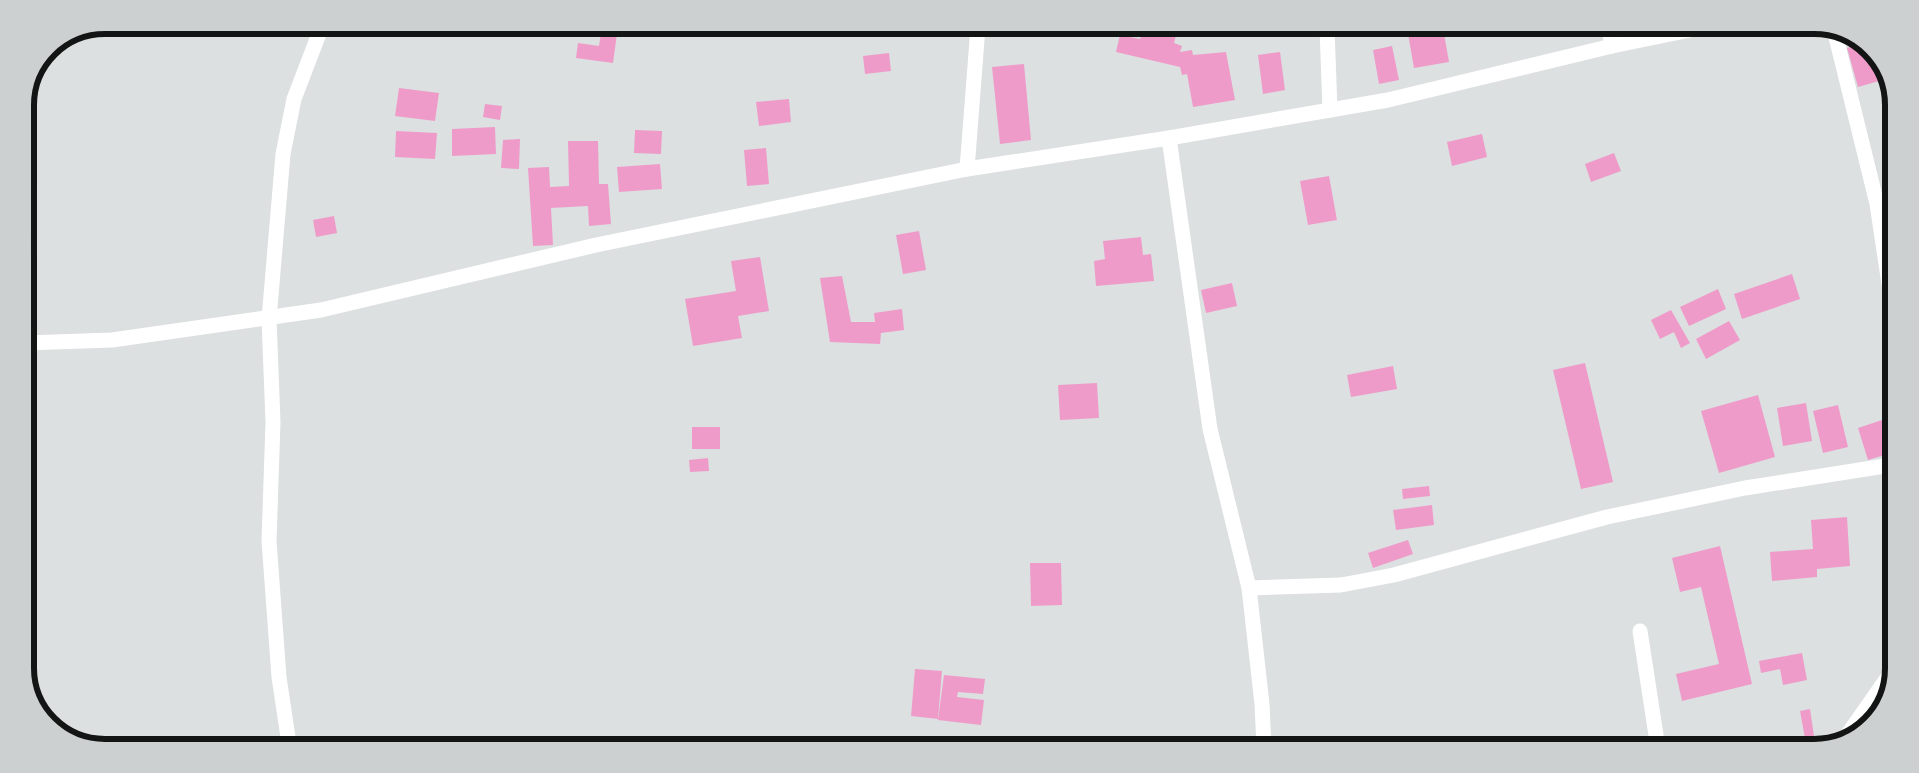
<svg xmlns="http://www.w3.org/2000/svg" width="1919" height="773" viewBox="0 0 1919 773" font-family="Rubik,sans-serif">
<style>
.building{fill:#ef9bca}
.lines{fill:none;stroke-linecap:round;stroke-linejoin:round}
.minor{stroke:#fff;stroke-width:15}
.rim{fill:none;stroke:#131515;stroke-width:6}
</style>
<rect width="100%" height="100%" fill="#dce0e0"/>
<g class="building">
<polygon points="267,25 298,25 298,31 268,33"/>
<polygon points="602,26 618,26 613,63 576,58 578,43 599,46"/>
<polygon points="709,26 738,27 737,36 708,33"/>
<polygon points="1026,27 1055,27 1054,36 1025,34"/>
<polygon points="1144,28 1178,28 1174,43 1182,46 1180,52 1192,50 1193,55 1226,52 1235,100 1193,107 1187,74 1182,75 1180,67 1116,52 1120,35 1140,39"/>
<polygon points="1350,28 1395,28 1395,32 1351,34"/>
<polygon points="1407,28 1443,28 1449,62 1414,68"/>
<polygon points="1860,44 1870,50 1879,81 1858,87 1847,48"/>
<polygon points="1392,46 1399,80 1379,84 1373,50"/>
<polygon points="1280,52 1285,90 1263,94 1258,55"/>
<polygon points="889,53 891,71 865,74 863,56"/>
<polygon points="1024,64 1031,140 1000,144 992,67"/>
<polygon points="399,88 439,93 435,121 395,116"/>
<polygon points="789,99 791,122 759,126 756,102"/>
<polygon points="485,104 502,106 500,120 483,117"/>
<polygon points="495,127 496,154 452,156 452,129"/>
<polygon points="635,130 662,131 661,154 634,153"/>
<polygon points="396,131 437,133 435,159 395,157"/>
<polygon points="1482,134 1487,157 1452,166 1447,142"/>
<polygon points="520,139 519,169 501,168 503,140"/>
<polygon points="568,141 598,141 599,184 608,184 611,224 589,226 588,206 551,208 553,245 533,246 528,168 549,167 550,187 569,186"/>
<polygon points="766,148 769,184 747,186 744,150"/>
<polygon points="1614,153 1621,171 1591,182 1585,164"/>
<polygon points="660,164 662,189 619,192 617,167"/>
<polygon points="1329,176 1337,220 1308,225 1300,181"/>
<polygon points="334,216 337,233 316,237 313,220"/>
<polygon points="919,231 926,270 903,274 896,235"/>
<polygon points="1141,237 1143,255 1151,254 1154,281 1096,286 1094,261 1105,259 1103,241"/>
<polygon points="760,257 769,311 738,316 742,338 693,346 685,299 736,291 731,261"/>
<polygon points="1792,274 1800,299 1742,319 1734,294"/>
<polygon points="842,276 851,322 875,322 874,313 902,309 904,330 881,333 880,344 830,342 820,278"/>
<polygon points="1232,283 1237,306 1206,313 1201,290"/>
<polygon points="1718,289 1726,309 1689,326 1680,307"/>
<polygon points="1671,310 1690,343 1681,348 1674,332 1660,339 1651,320"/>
<polygon points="1729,321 1740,340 1706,359 1696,339"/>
<polygon points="1585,363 1613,482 1581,489 1553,370"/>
<polygon points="1393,366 1397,389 1351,397 1347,375"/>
<polygon points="1097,383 1099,418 1060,420 1058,385"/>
<polygon points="1758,395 1775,457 1719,473 1701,411"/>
<polygon points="1806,403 1812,441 1783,446 1777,408"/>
<polygon points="1838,405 1848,447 1823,453 1813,411"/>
<polygon points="1885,419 1891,440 1891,453 1868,460 1858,428"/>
<rect x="692" y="427" width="28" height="22"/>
<polygon points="708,458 709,471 690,472 689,460"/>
<polygon points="1429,486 1430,496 1403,499 1402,489"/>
<polygon points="1432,505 1434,525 1396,530 1393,510"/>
<polygon points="1847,517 1850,566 1817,569 1817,577 1772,581 1770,552 1813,549 1811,520"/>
<polygon points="1408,540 1413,554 1373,568 1368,553"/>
<polygon points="1720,546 1752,684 1682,701 1676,674 1719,664 1701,587 1680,592 1672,558"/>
<polygon points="1030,563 1061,563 1062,605 1031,606"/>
<polygon points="1802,653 1807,680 1783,685 1780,669 1761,673 1759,661"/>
<polygon points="915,669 942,671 938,719 911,716"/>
<polygon points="944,675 985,679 983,694 958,692 957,697 984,700 981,725 938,720"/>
<polygon points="1810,709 1815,743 1806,744 1800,711"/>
</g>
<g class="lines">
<g class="minor">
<polyline points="1327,28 1330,110"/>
<polyline points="1609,29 1612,46"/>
<polyline points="1834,29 1877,204 1892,304"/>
<polyline points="1169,138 1210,429 1249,588 1262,704 1264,747"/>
<polyline points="967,169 978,27"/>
<polyline points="25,343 112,340 321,310 596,245 967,169 1169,138 1388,100 1612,46 1695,29"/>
<polyline points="1249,588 1341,585 1394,575 1607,517 1745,488 1891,465"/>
<polyline points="1640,631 1658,748"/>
<polyline points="1845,738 1890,674"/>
<polyline points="289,744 279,677 269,541 273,422 269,319 283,154 294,99 322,26"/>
</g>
</g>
<path d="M0 0H1919V773H0ZM105 34H1814A71 71 0 0 1 1885 105V668A71 71 0 0 1 1814 739H105A71 71 0 0 1 34 668V105A71 71 0 0 1 105 34Z" fill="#ccd0d0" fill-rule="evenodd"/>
<path class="rim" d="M105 34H1814A71 71 0 0 1 1885 105V668A71 71 0 0 1 1814 739H105A71 71 0 0 1 34 668V105A71 71 0 0 1 105 34Z"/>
</svg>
